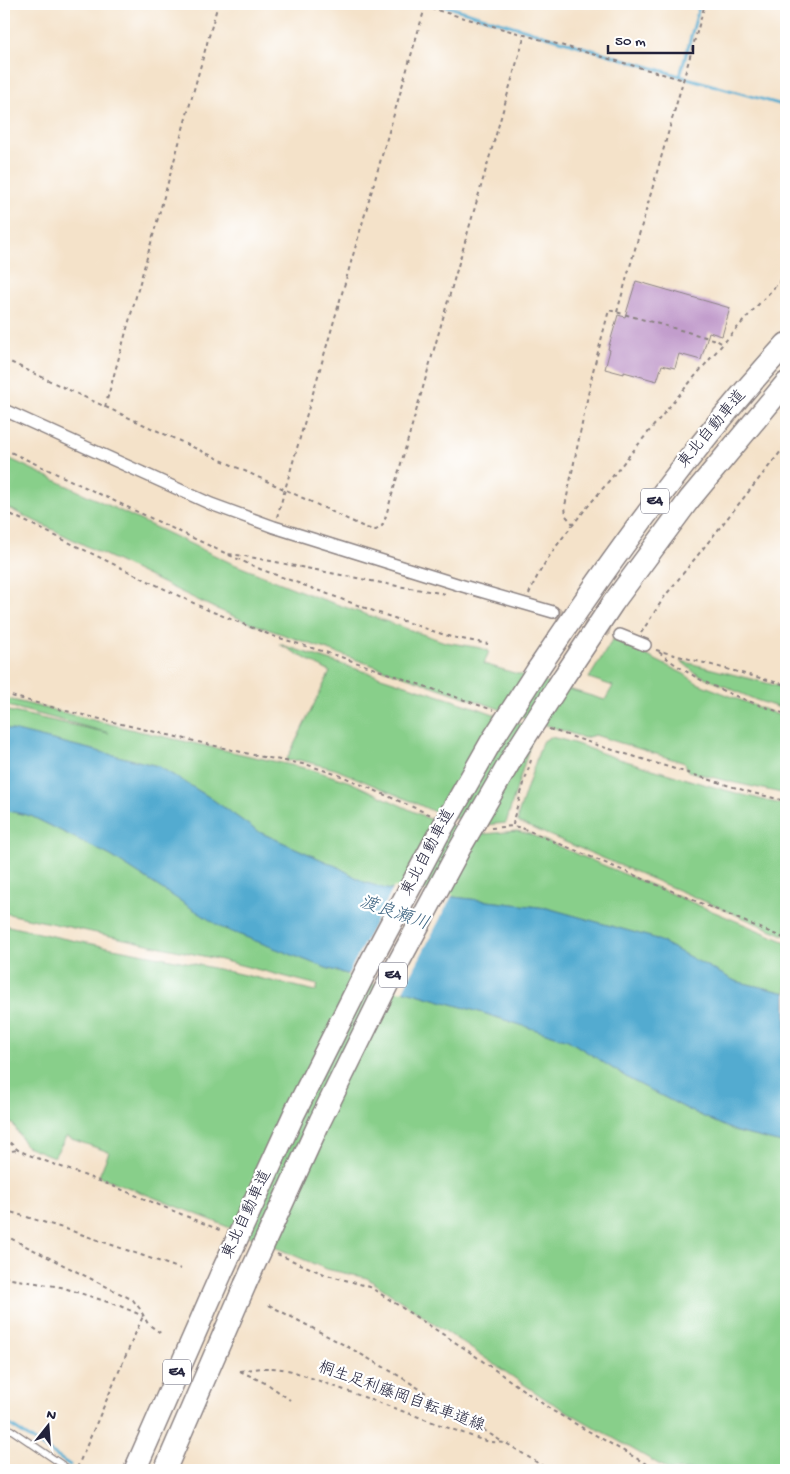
<svg xmlns="http://www.w3.org/2000/svg" width="790" height="1474" viewBox="0 0 790 1474" font-family="'Gochi Hand','Klee One',sans-serif">
<style>
.green{fill:#88cf8a;stroke:#557862}
.water{fill:#53abd0;stroke:#3a6686}
.pier{fill:#f4e2c9}
.lines{fill:none;stroke-linecap:round;stroke-linejoin:round}
.stream{stroke:#53abd0;stroke-width:3}
.building{fill:#c29dcc}
.street-tunnel{stroke:#cabcad;stroke-width:11;stroke-dasharray:11 5.5;stroke-linecap:butt}
.lane-casing{stroke:#8b8282;stroke-width:8}
.street-casing{stroke:#8b8282;stroke-width:14}
.highway-casing{stroke:#8b8282;stroke-width:24}
.path{stroke:#8b8282;stroke-width:2;stroke-dasharray:4 4;stroke-linecap:butt}
.lane{stroke:#fff;stroke-width:5.5}
.street{stroke:#fff;stroke-width:11}
.highway{stroke:#fff;stroke-width:21}
.highway-bridge-casing{stroke:#8b8282;stroke-width:24;stroke-linecap:butt}
.highway-bridge{stroke:#fff;stroke-width:21}
.labels{text-anchor:middle;dominant-baseline:central;stroke-width:4.5;stroke-linejoin:round;paint-order:stroke}
.shield{fill:#fff;stroke:#646476;stroke-width:1}
.shield-label{font-size:15px;font-weight:bold;fill:#22223b}
.street-label{font-size:16px;fill:#22223b;stroke:#fff}
.water-label{font-size:18px;font-style:italic;fill:#38607e;stroke:#fff}
</style>
<rect width="100%" height="100%" fill="#fff"/>
<filter id="ink" filterUnits="userSpaceOnUse"><feTurbulence type="fractalNoise" baseFrequency=".02" numOctaves="2"/><feDisplacementMap in="SourceGraphic" scale="10" xChannelSelector="R" yChannelSelector="G"/><feConvolveMatrix kernelMatrix="1 2 1 2 8 2 1 2 1" color-interpolation-filters="sRGB"/></filter>
<filter id="wash" filterUnits="userSpaceOnUse"><feTurbulence type="fractalNoise" baseFrequency=".0096" numOctaves="4" result="noise"/><feDisplacementMap in="SourceGraphic" scale="20" xChannelSelector="R" yChannelSelector="G"/><feGaussianBlur stdDeviation="1.12" result="paint"/><feColorMatrix in="noise" values="0 0 0 0 0 0 0 0 0 0 0 0 0 0 0 0 0 1.4 0 .05"/><feComposite in="paint" operator="in"/></filter>
<g filter="url(#wash)">
<rect width="100%" height="100%" fill="#f4e2c9"/>
<g class="green">
<polygon points="4,456 231,563 313,596 445,642 481,648 489,651 484,664 605,700 613,686 589,678 613,639 684,674 697,683 786,718 786,794 731,782 688,771 685,763 595,735 584,738 270,630 238,618 212,607 4,506"/>
<polygon points="279,644 480,709 535,729 506,823 485,825 439,814 413,802 335,769 299,760 286,761 330,672"/>
<polygon points="681,661 786,688 786,710 756,700 695,673"/>
<polygon points="4,698 134,730 313,770 350,782 432,820 485,834 517,831 529,834 786,942 786,993 735,981 654,938 547,908 385,889 364,882 338,867 257,831 209,797 158,766 4,728 4,710 109,733 4,705"/>
<path d="M550 737C573 741 594 751 616 758 673 775 729 793 786 805V936L518 822V815L542 742Z"/>
<polygon points="4,810 31,816 111,856 223,928 326,968 483,1013 568,1040 631,1080 689,1110 737,1132 786,1144 786,1470 669,1470 547,1400 367,1278 326,1269 209,1219 99,1176 109,1152 66,1137 54,1157 26,1146 13,1124 4,1121 4,925 66,939 186,962 316,991 318,985 217,959 4,913"/>
</g>
<polygon class="water" points="4,728 158,766 209,797 257,831 338,867 364,882 386,889 547,908 654,938 735,981 786,993 786,1144 737,1132 689,1110 631,1080 568,1040 483,1013 326,968 222,928 111,856 31,816 4,810"/>
<polygon class="pier" points="394,887 453,894 402,992 347,976"/>
<g class="lines">
<g class="stream">
<polyline points="439,4 680,76 786,106"/>
<polyline points="680,76 700,4"/>
<polyline points="4,1421 70,1465"/>
</g>
</g>
<g id="blocks">
<polygon class="building" points="636,281 730,308 722,336 709,332 701,360 679,354 675,368 662,365 657,381 624,372 624,374 605,369 610,350 608,349 618,315 625,317"/>
</g>
</g>
<g filter="url(#ink)">
<use href="#blocks" fill-opacity="0" stroke="#8b8282" stroke-width="1"/>
<g class="lines">
<polyline class="street-tunnel" points="553,612 620,635"/>
<defs>
<polyline id="lane" points="4,1425 70,1470"/>
<g id="street">
<polyline points="4,410 211,504 274,527 463,586 553,612"/>
<polyline points="620,635 645,645"/>
</g>
<g id="highway">
<path d="M538 669C614 555 694 445 786 344"/>
<polyline points="563,678 613,603 689,500 786,383"/>
<polyline points="135,1470 221,1274"/>
<polyline points="165,1470 245,1285"/>
</g>
</defs>
<use href="#lane" class="lane-casing"/>
<use href="#street" class="street-casing"/>
<use href="#highway" class="highway-casing"/>
<g class="path">
<polyline points="415,4 684,80"/>
<polyline points="617,312 705,4"/>
<path d="M4 359C124 417 246 470 366 528L376 530 382 526 385 519 525 34"/>
<polyline points="105,407 218,4"/>
<polyline points="4,449 227,554 245,556 397,586 447,594"/>
<polyline points="4,511 208,610 273,636 338,656 493,710"/>
<polyline points="277,517 426,4"/>
<polyline points="574,525 566,516 565,506 593,371 609,310 716,340 723,344"/>
<polyline points="229,555 260,569 379,613 451,637 488,644"/>
<path d="M529 594C546 552 580 517 608 482 665 411 723 341 786 275"/>
<polyline points="641,633 665,596 786,445"/>
<polyline points="656,650 786,685"/>
<path d="M659 652C695 682 742 700 786 714"/>
<polyline points="4,694 66,711 258,756 308,765 344,777 431,815"/>
<polyline points="549,729 600,746 753,793 786,801"/>
<polyline points="513,825 514,817 531,760"/>
<polyline points="491,828 513,826 522,828 786,939"/>
<polyline points="4,1137 18,1150 29,1155 113,1186 222,1231"/>
<polyline points="4,1152 18,1150"/>
<polyline points="4,1210 69,1230 181,1269"/>
<polyline points="4,1235 133,1300 140,1309 148,1324 162,1334"/>
<polyline points="277,1254 324,1274 370,1287 464,1348 553,1411 657,1470"/>
<polyline points="4,1276 11,1279 61,1287 120,1306 143,1316"/>
<polyline points="269,1305 350,1348 401,1377 504,1443"/>
<path d="M240 1371C260 1368 272 1366 292 1371L482 1440 491 1442 506 1443 549 1470"/>
<polyline points="240,1371 269,1385 290,1400"/>
<polyline points="77,1468 143,1316"/>
</g>
<use href="#lane" class="lane"/>
<use href="#street" class="street"/>
<use href="#highway" class="highway"/>
<defs>
<g id="highway-bridge">
<polyline points="221,1274 295,1112 372,959 437,837 491,742 538,669"/>
<polyline points="245,1285 320,1121 395,969 460,848 515,753 563,678"/>
</g>
</defs>
<use href="#highway-bridge" class="highway-bridge-casing"/>
<use href="#highway-bridge" class="highway-bridge"/>
</g>
</g>
<g class="labels">
<g class="shield">
<rect x="641" y="488.5" width="28" height="25" rx="4"/>
<rect x="379" y="962.5" width="28" height="25" rx="4"/>
<rect x="163" y="1359.5" width="28" height="25" rx="4"/>
</g>
<g class="shield-label">
<text x="655" y="501">E4</text>
<text x="393" y="975">E4</text>
<text x="177" y="1372">E4</text>
</g>
<g class="street-label">
<text transform="translate(713 430) rotate(-50)">東北自動車道</text>
<text transform="translate(429 853) rotate(-62)">東北自動車道</text>
<text transform="translate(248 1215) rotate(-65)">東北自動車道</text>
<text transform="translate(401 1398) rotate(20)">桐生足利藤岡自転車道線</text>
</g>
<g class="water-label">
<text transform="translate(394 914) rotate(19)">渡良瀬川</text>
</g>
</g>
<rect width="790" height="1474" fill="none" stroke="#fff" stroke-width="20"/>
<g transform="translate(48 1426) rotate(17)" stroke="#ffffff" stroke-width="4" paint-order="stroke">
<path d="M0-4L9 19L0 12L-9 19Z" fill="#22223b"/>
<text y="-8" font-size="14" font-weight="bold" text-anchor="middle" fill="#22223b">N</text>
</g>
<path d="M608 45v8h85v-8" fill="none" stroke="#22223b" stroke-width="2.5"/>
<text x="615" y="45" font-size="15" fill="#22223b" stroke="#ffffff" stroke-width="4" paint-order="stroke">50 m</text>
</svg>
